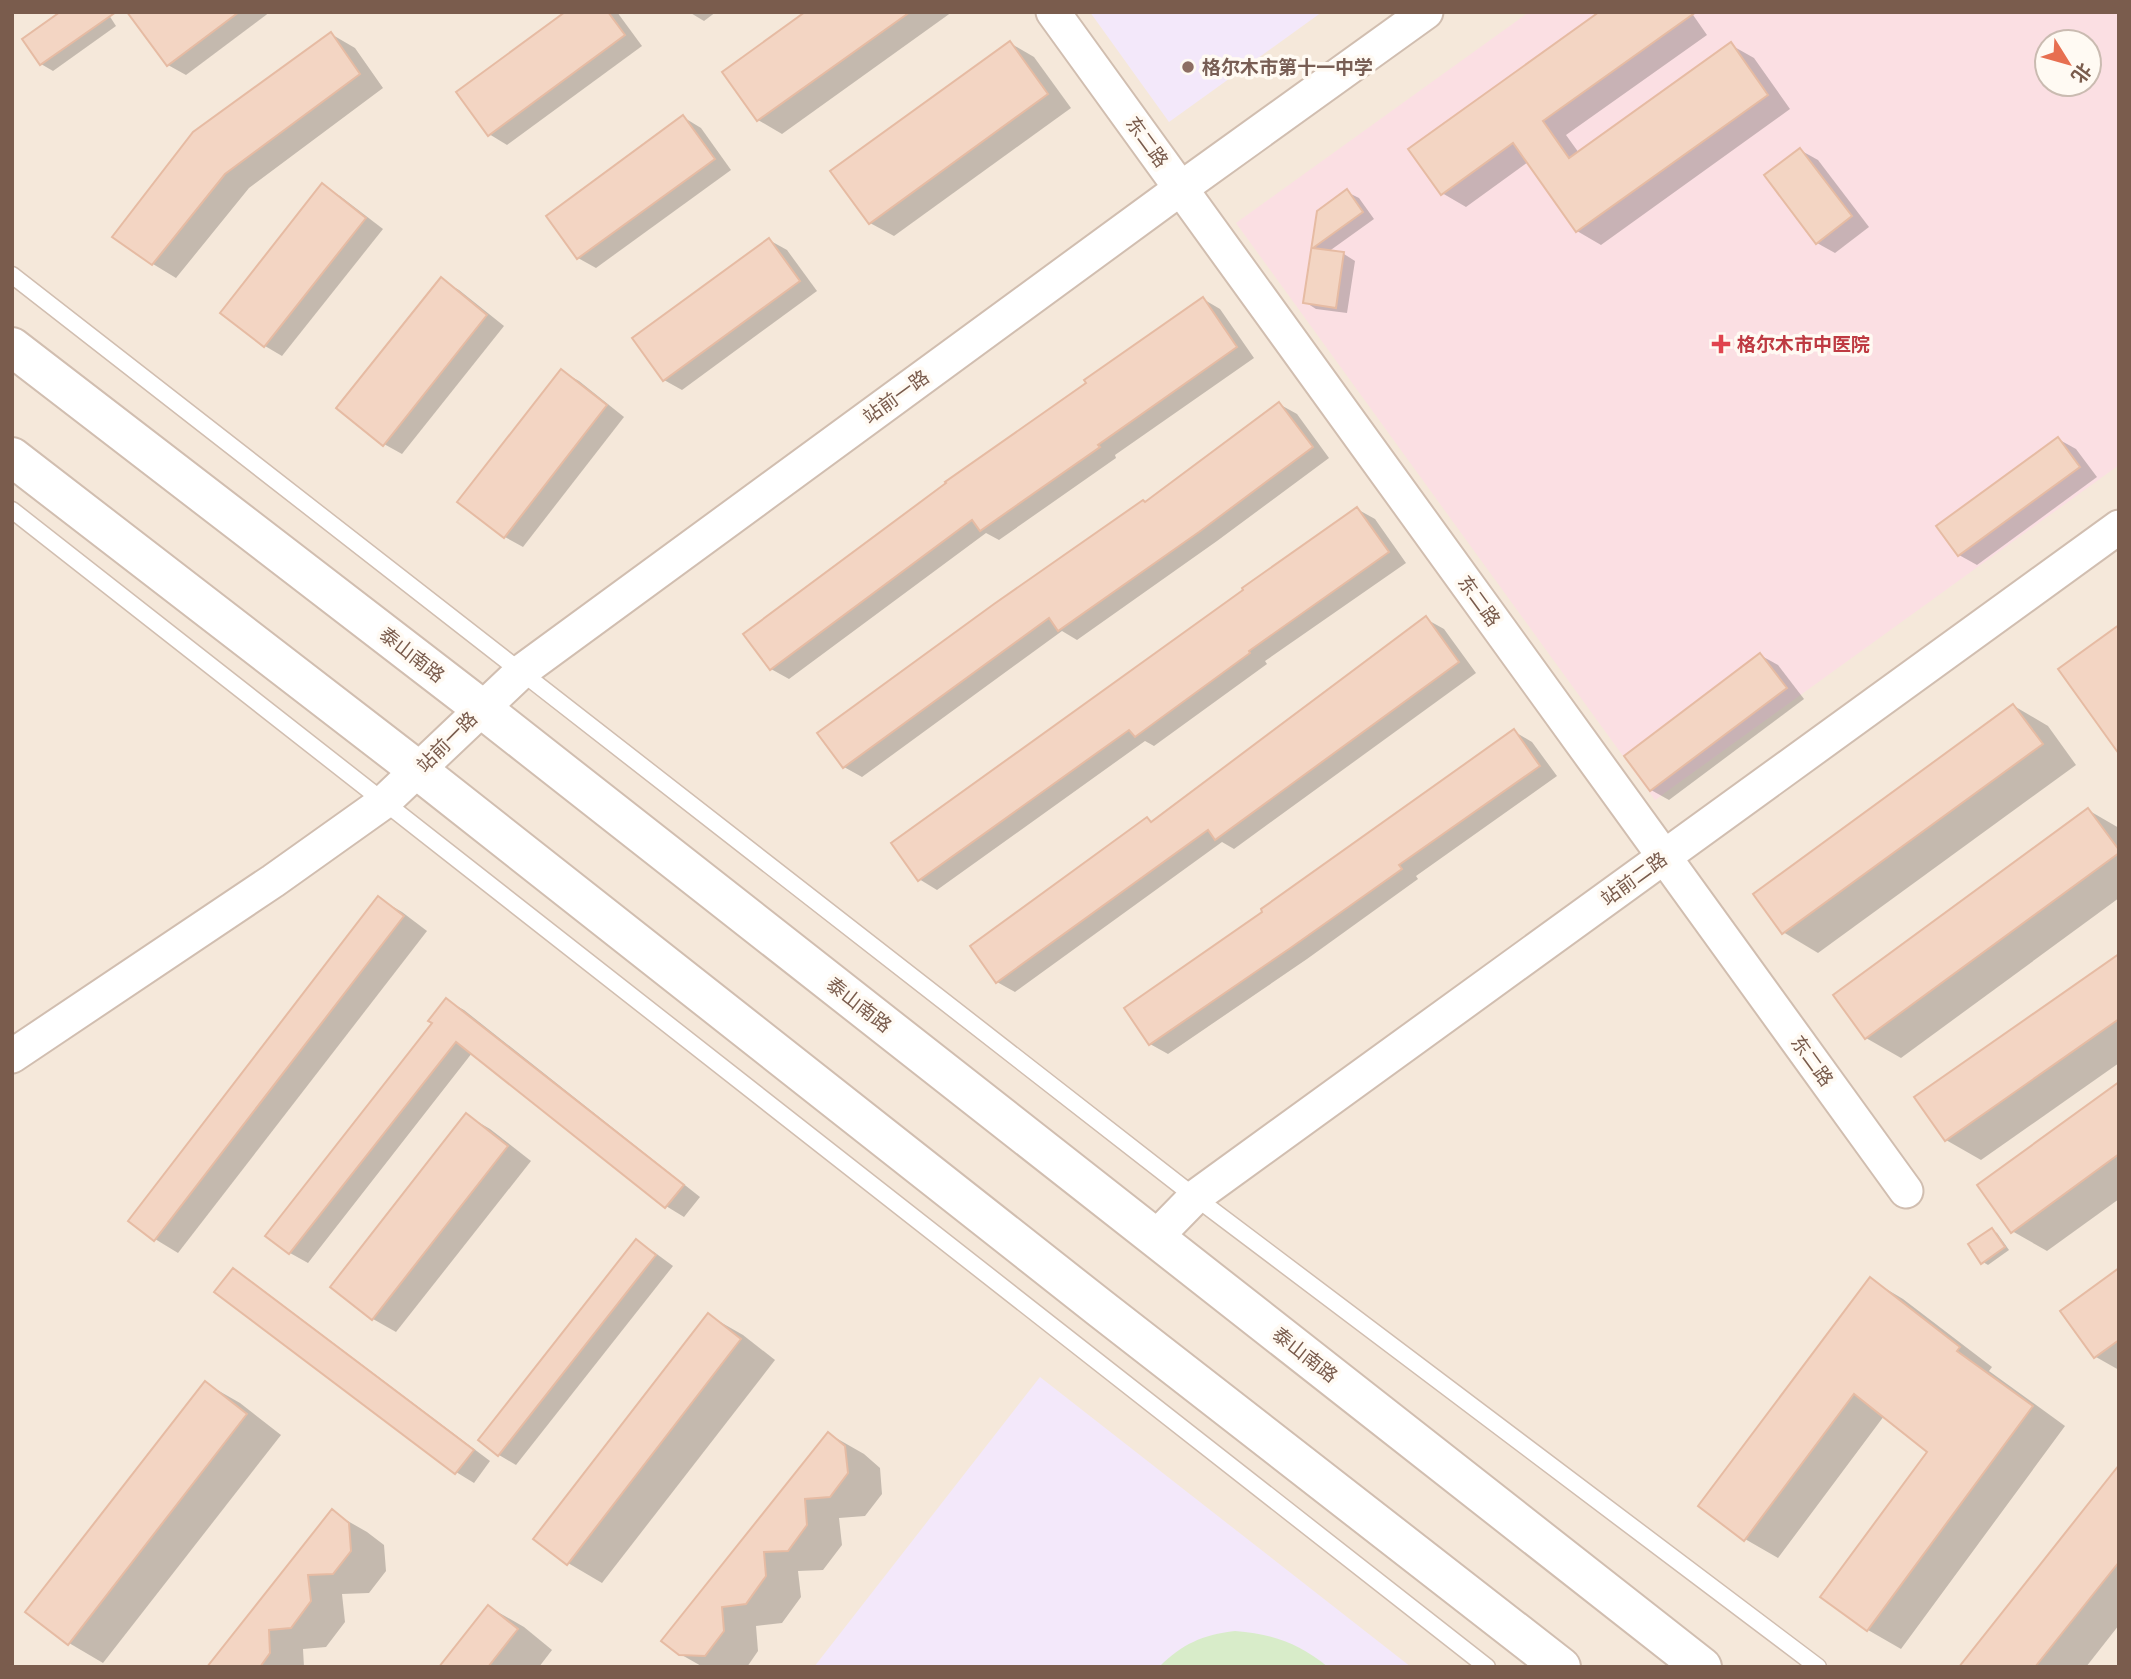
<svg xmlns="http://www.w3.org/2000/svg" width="2131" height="1679" viewBox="0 0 2131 1679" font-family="'Fira Sans Condensed','Noto Sans SC',sans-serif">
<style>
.residential{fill:#f5e8da;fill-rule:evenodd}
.education{fill:#f3e8fa}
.medical{fill:#fbdfe3;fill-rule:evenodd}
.green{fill:#d8ecc9}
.shadow{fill:#0003}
.building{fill:#f3d5c3;stroke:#e6bba3;stroke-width:2}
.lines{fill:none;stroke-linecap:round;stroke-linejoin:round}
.service-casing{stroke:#d1beb0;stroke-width:19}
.minor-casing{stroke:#d1beb0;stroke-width:37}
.tertiary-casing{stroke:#d1beb0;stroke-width:42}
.service{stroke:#fff;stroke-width:16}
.minor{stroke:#fff;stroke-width:33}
.tertiary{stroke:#fff;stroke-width:38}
.education-dot{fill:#8d6e63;stroke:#fffaf3;stroke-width:2.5}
.health-dot{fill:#e0444e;stroke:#fffaf3;stroke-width:2.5}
.labels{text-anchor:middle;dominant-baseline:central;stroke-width:7;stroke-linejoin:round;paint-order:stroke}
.education-label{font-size:19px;font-weight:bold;fill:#785e54;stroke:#fffaf3;text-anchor:start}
.street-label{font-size:19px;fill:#7a5c4d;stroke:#fffaf3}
.health-label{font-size:19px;font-weight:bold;fill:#be3a42;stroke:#fffaf3;text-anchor:start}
</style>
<rect width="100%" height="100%" fill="#fdf6ec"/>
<path class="residential" d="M12 12H2119V1667H12ZM2047 42H2089V84H2047Z"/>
<g class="education">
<polygon points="1090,12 1322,12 1169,122"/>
<polygon points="1040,1377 1411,1667 814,1667"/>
</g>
<path class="medical" d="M1529 12H2119V465L1655 800 1236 223ZM2047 42H2089V84H2047Z"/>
<path class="green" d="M1235 1631C1273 1634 1298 1643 1328 1667H1159C1182 1644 1202 1635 1235 1631Z"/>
<g class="shadow">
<polygon points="107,12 116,26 53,71 41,64"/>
<polygon points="143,12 270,12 186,75 168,65"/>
<polygon points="568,12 617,12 642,46 507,145 489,134"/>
<polygon points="689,12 716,12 704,21"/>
<polygon points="808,12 952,12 782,134 758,120"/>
<polygon points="1691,12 1707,35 1566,135 1579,153 1731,45 1754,58 1790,109 1601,245 1577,231 1528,162 1466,207 1442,193"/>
<polygon points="331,34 355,48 383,88 249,188 176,278 153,264"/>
<polygon points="1010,43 1034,57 1071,108 894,236 870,223"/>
<polygon points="683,117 701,128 731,170 596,268 578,258"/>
<polygon points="1800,150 1818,160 1869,227 1835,253 1817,243"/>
<polygon points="322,186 340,196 383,229 282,356 265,346"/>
<polygon points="1347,192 1359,198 1374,219 1328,252 1344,254 1355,261 1347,313 1316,309 1305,302 1318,212"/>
<polygon points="769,240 787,250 817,291 682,390 664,380 634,339"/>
<polygon points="441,280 459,290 504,326 402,454 384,444"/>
<polygon points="1203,299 1220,309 1254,358 1115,455 1116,458 999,540 986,533 789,679 771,669 1089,383"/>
<polygon points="561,371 579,381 624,417 523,547 505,537 460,502"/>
<polygon points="1279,404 1297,414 1329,458 1217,541 1077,640 1062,631 862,777 844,767 1146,503"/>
<polygon points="2058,439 2076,449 2097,477 1977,565 1959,555"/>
<polygon points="1357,509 1375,519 1406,563 1265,661 1267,664 1154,746 1145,741 937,890 919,879"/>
<polygon points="1426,619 1444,629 1476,673 1234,849 1222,842 1015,992 997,982 1147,819 1153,822"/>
<polygon points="1760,655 1778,665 1804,699 1669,800 1651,790 1626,757"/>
<polygon points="2014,706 2048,726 2076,765 1818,953 1783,932"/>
<polygon points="1515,732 1532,742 1557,776 1416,876 1418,879 1307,959 1168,1054 1150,1044"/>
<polygon points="2088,810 2119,828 2119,898 1901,1058 1866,1038"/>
<polygon points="378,898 402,912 427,931 178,1253 155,1239"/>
<polygon points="2119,956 2119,1063 1981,1160 1946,1140"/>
<polygon points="446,1000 464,1010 700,1197 684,1217 666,1206 472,1053 308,1263 290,1253 434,1023"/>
<polygon points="2119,1085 2119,1199 2047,1251 2012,1231"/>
<polygon points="466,1115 490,1129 531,1161 396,1332 373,1319"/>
<polygon points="1992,1230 1997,1233 2009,1250 1988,1265 1983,1262"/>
<polygon points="637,1242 654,1252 673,1266 516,1465 499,1455"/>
<polygon points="233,1270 251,1281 490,1461 474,1483 456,1472"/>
<polygon points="2119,1270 2119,1370 2096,1357"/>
<polygon points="1871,1280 1903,1299 1992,1367 1989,1371 2065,1426 1901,1649 1868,1630 1822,1597 1929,1451 1884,1416 1778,1558 1745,1539"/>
<polygon points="708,1315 743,1335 775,1360 602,1583 568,1563"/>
<polygon points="205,1383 240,1403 281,1435 103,1663 69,1643"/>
<polygon points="829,1434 864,1454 880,1468 882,1494 865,1516 839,1518 842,1545 823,1570 798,1571 801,1597 782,1623 756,1626 758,1651 747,1667 703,1667 680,1654"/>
<polygon points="2119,1475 2119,1625 2086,1667 1961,1667"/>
<polygon points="332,1512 367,1532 384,1545 386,1571 369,1593 342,1594 345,1622 326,1647 303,1649 304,1667 208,1667"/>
<polygon points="489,1607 524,1627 552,1650 539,1667 441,1667"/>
</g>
<g class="building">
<polygon points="60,12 116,12 40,65 22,39"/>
<polygon points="127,12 239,12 167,66"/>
<polygon points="565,12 608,12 625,35 488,136 456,92"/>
<polygon points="805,12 910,12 757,121 722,72"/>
<polygon points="1599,12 1696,12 1543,121 1569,158 1731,42 1768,95 1576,232 1513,143 1441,195 1408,149"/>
<polygon points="331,32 360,74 225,174 152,265 112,237 193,132"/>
<polygon points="1010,41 1048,94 869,224 830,171"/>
<polygon points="683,115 715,159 577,259 546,216"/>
<polygon points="1800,148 1852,216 1816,244 1764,175"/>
<polygon points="322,183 366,218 264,347 220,313"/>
<polygon points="1347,189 1363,212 1313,248 1344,252 1336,308 1303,303 1317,211"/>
<polygon points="769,238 800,281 663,381 632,338"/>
<polygon points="441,277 487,315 383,446 336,408"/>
<polygon points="1203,297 1237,347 1098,445 1100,447 980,531 972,520 770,670 743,634 946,483 945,482 1086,383 1084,380"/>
<polygon points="561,369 607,405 504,538 457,502"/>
<polygon points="1279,402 1313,447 1199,532 1058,631 1049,618 843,768 817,733 994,604 1143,500 1145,502"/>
<polygon points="2058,437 2080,467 1958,556 1936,526"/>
<polygon points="1357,507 1389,552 1249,651 1250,653 1135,737 1129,730 918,881 891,843 1243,590 1242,588"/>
<polygon points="1426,616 1459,662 1215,840 1208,830 996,983 970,946 1147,817 1151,822"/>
<polygon points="2119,625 2119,754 2058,669"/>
<polygon points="1760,653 1787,688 1650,791 1624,756"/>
<polygon points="2013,704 2043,744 1782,934 1753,894"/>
<polygon points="1514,729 1540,766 1399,865 1402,869 1289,949 1149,1045 1124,1008 1262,912 1261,909"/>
<polygon points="2088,808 2119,850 2119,853 1865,1039 1833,995"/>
<polygon points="378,896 404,916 154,1241 128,1221"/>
<polygon points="2119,954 2119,1019 1945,1141 1914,1097"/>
<polygon points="446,998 684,1185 665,1208 456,1042 289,1254 265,1236 432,1023 428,1021"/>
<polygon points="2119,1082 2119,1154 2011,1233 1977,1185"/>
<polygon points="466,1113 508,1146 372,1320 330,1287"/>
<polygon points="1992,1228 2005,1247 1981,1264 1968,1244"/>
<polygon points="636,1239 656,1255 498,1456 478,1440"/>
<polygon points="233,1268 474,1450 455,1474 214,1292"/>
<polygon points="2119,1268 2119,1340 2094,1358 2060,1311"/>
<polygon points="1870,1277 1960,1347 1957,1351 2033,1406 1867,1631 1820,1597 1927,1452 1854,1394 1744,1541 1698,1506"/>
<polygon points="708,1313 741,1339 567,1565 533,1539"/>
<polygon points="205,1381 247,1414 68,1645 25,1612"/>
<polygon points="828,1432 845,1446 848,1473 830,1497 805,1499 807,1525 788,1551 764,1552 766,1576 746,1604 722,1607 724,1631 705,1656 679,1655 661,1641"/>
<polygon points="2119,1465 2119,1562 2035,1667 1959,1667"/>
<polygon points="332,1509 349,1523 351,1551 333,1574 308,1575 311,1601 291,1628 269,1630 270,1653 260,1667 207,1667"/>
<polygon points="488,1605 518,1629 488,1667 439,1667"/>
</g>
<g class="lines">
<defs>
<g id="service">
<polyline points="12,275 1195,1197 1818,1667"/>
<polyline points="12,510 1487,1667"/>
</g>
<g id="minor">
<polyline points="1053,12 1906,1191"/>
<polyline points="12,1056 273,881 384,802 522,671 1180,189 1426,12"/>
<polyline points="1155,1238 1195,1197 2119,527"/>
</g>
<g id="tertiary">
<polyline points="12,347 481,708 1702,1667"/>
<polyline points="12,457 419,771 1100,1308 1561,1667"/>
</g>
</defs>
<use href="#service" class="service-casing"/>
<use href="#minor" class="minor-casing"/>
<use href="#tertiary" class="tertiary-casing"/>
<use href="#service" class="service"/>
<use href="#minor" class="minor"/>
<use href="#tertiary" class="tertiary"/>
</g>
<circle class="education-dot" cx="1188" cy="67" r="7"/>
<path class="health-dot" d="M1717.5 333.5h7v7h7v7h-7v7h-7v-7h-7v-7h7z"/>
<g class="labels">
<g class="education-label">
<text x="1202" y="67">格尔木市第十一中学</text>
</g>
<g class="street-label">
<text transform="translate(1147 142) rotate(54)">东二路</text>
<text transform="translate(896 397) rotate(-36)">站前一路</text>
<text transform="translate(1479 601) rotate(54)">东二路</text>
<text transform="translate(412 655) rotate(38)">泰山南路</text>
<text transform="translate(447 742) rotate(-45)">站前一路</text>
<text transform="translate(1634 879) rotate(-36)">站前二路</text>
<text transform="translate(859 1005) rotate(38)">泰山南路</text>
<text transform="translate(1812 1061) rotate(54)">东二路</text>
<text transform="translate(1305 1355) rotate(38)">泰山南路</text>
</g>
<g class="health-label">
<text x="1737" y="344">格尔木市中医院</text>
</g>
</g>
<rect width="2131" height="1679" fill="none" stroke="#7a5c4d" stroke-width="28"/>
<g transform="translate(2068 63) rotate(127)"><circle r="33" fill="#fffaf3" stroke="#cabbb1" stroke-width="2"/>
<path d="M0-5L12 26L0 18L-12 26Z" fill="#e76f51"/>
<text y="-10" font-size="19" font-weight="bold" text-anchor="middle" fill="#7a5c4d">北</text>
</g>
</svg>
